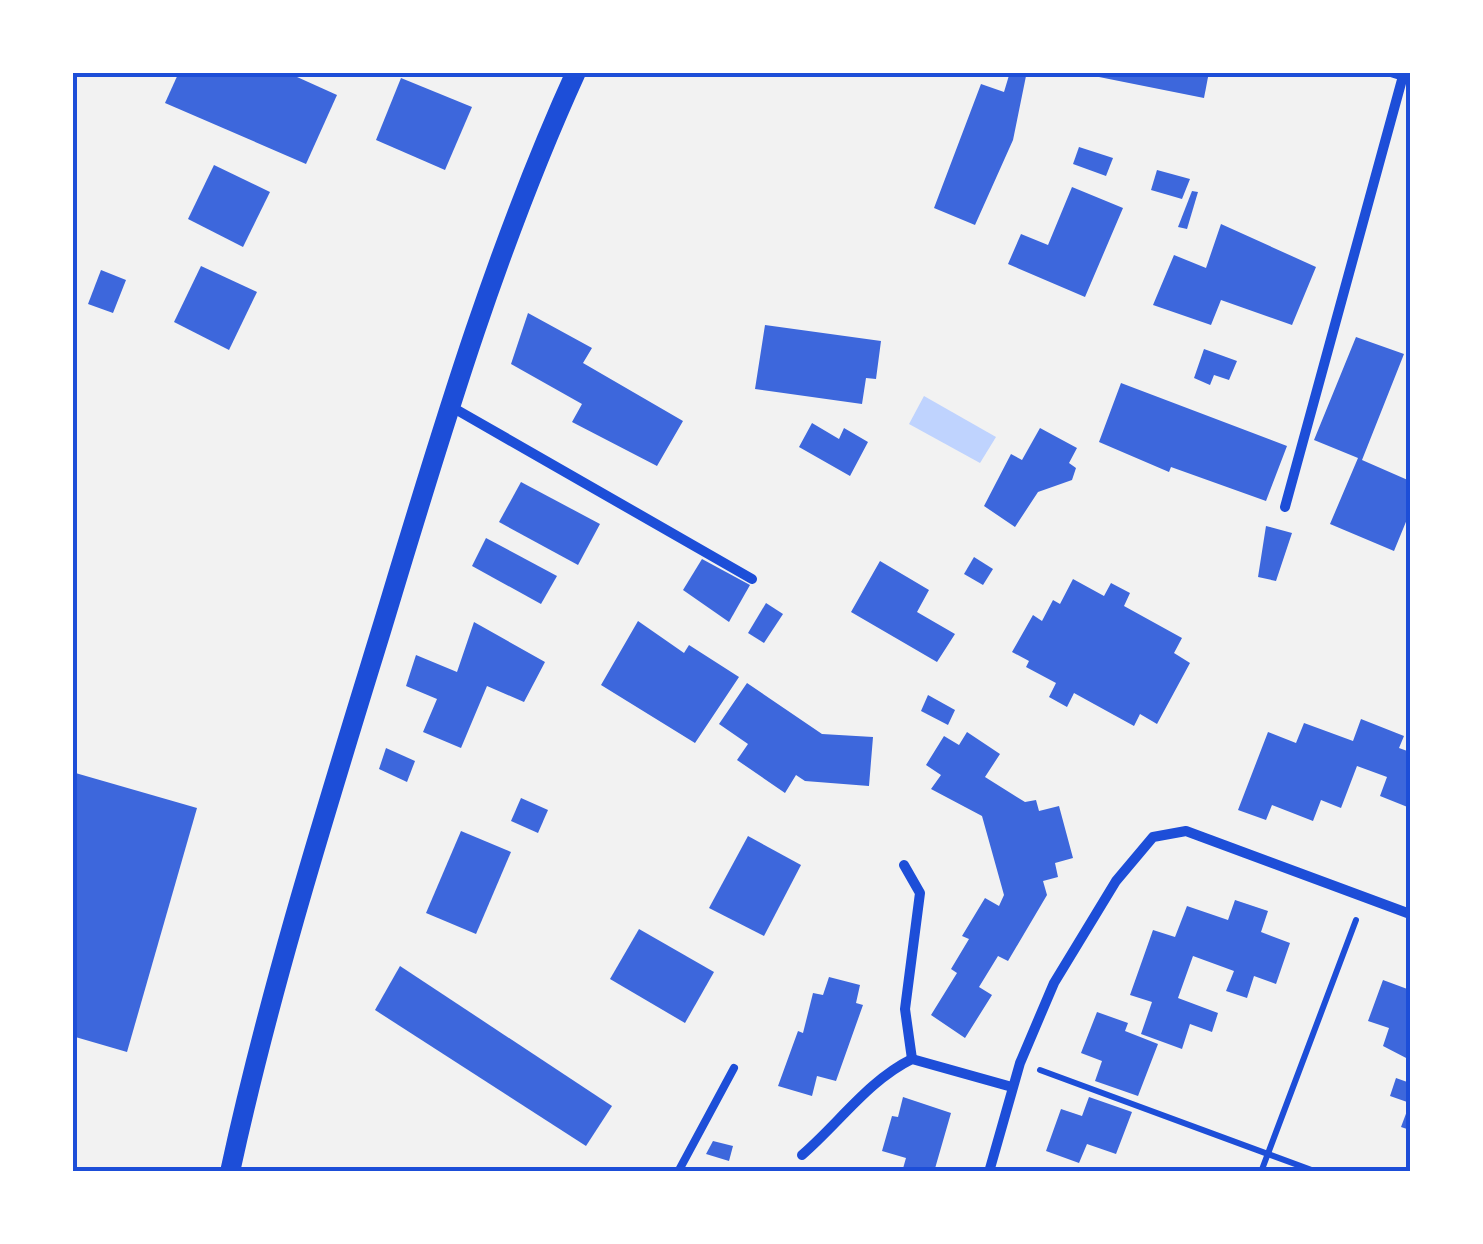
<svg xmlns="http://www.w3.org/2000/svg" width="1483" height="1244" viewBox="0 0 1483 1244" font-family="'Open Sans',sans-serif">
<style>
.water{fill:#bfd3fe}
.building{fill:#3d67dc}
.lines{fill:none;stroke-linecap:round;stroke-linejoin:round}
.path{stroke:#1d4ed8;stroke-width:6}
.service{stroke:#1d4ed8;stroke-width:8}
.minor{stroke:#1d4ed8;stroke-width:10}
.secondary{stroke:#1d4ed8;stroke-width:20}
.neatline{fill:none;stroke:#1d4ed8;stroke-width:4}
</style>
<rect width="100%" height="100%" fill="#f2f2f2"/>
<polygon class="water" points="924,396 996,437 980,463 909,424"/>
<g class="building">
<polygon points="179,72 286,72 337,95 306,164 165,103"/>
<polygon points="1010,72 1026,76 1013,140 975,225 934,208 981,84 1004,92"/>
<polygon points="1074,72 1209,72 1204,98"/>
<polygon points="401,78 472,107 445,170 376,140"/>
<polygon points="1079,147 1113,158 1106,176 1073,164"/>
<polygon points="214,165 270,192 243,247 188,219"/>
<polygon points="1157,170 1190,179 1182,199 1151,190"/>
<polygon points="1072,187 1123,208 1085,297 1008,264 1021,234 1048,245"/>
<polygon points="1192,191 1198,192 1187,229 1178,227"/>
<polygon points="1221,224 1316,267 1292,325 1221,300 1211,325 1153,305 1174,255 1206,268"/>
<polygon points="201,266 257,292 229,350 174,322"/>
<polygon points="101,270 126,280 113,313 88,304"/>
<polygon points="528,313 592,348 583,363 683,421 657,466 572,422 582,404 511,364"/>
<polygon points="765,325 881,341 876,379 866,378 862,404 755,389"/>
<polygon points="1356,337 1404,354 1362,460 1410,481 1410,512 1394,551 1330,524 1358,458 1314,440"/>
<polygon points="1204,349 1237,361 1229,380 1214,375 1210,385 1194,378"/>
<polygon points="1121,383 1287,446 1266,501 1171,467 1169,472 1099,442"/>
<polygon points="812,423 839,439 844,428 868,442 850,476 799,447"/>
<polygon points="1040,428 1077,448 1069,463 1076,468 1072,480 1038,492 1015,527 984,506 1011,454 1022,460"/>
<polygon points="521,482 600,524 578,565 499,522"/>
<polygon points="1266,526 1292,533 1276,581 1258,577"/>
<polygon points="486,538 557,576 541,604 472,566"/>
<polygon points="974,557 993,569 983,585 964,574"/>
<polygon points="702,559 750,585 729,622 683,590"/>
<polygon points="880,561 929,590 917,612 955,634 937,662 851,612"/>
<polygon points="1073,579 1104,596 1111,583 1130,593 1124,606 1182,638 1174,653 1190,663 1157,724 1140,714 1134,726 1074,693 1067,707 1049,697 1056,683 1026,667 1029,661 1012,652 1033,615 1042,621 1053,600 1060,604"/>
<polygon points="766,603 783,614 764,643 748,633"/>
<polygon points="638,621 684,653 689,645 739,677 695,743 601,685"/>
<polygon points="474,622 545,662 524,702 487,686 461,748 423,732 437,699 406,686 416,655 457,672"/>
<polygon points="747,683 822,734 873,737 869,786 805,781 796,775 785,793 737,760 748,744 719,724"/>
<polygon points="928,695 955,710 948,725 921,711"/>
<polygon points="1361,719 1404,736 1399,748 1410,752 1410,808 1380,796 1387,777 1357,766 1341,808 1321,800 1313,821 1272,805 1266,820 1238,810 1268,732 1296,743 1304,723 1353,741"/>
<polygon points="967,732 1000,754 985,777 1025,802 1036,800 1039,811 1059,806 1073,858 1055,863 1058,877 1043,881 1047,895 1008,961 998,956 979,987 992,995 965,1038 931,1015 957,973 951,969 969,939 962,936 985,898 999,906 1004,895 982,816 931,789 941,775 926,765 944,736 959,745"/>
<polygon points="386,748 415,761 407,782 379,769"/>
<polygon points="72,772 197,808 127,1052 72,1036"/>
<polygon points="521,798 548,810 538,833 511,821"/>
<polygon points="461,831 511,852 476,934 426,913"/>
<polygon points="748,836 801,865 764,936 709,908"/>
<polygon points="1235,900 1268,911 1261,932 1290,943 1276,984 1254,976 1247,998 1226,991 1234,971 1193,956 1178,998 1218,1013 1212,1032 1190,1024 1182,1049 1141,1034 1152,1002 1130,995 1153,930 1175,937 1187,906 1228,920"/>
<polygon points="639,929 714,972 685,1023 610,979"/>
<polygon points="400,966 612,1106 586,1146 375,1010"/>
<polygon points="829,977 860,985 856,1003 863,1005 836,1081 817,1076 812,1096 778,1086 798,1031 803,1033 813,993 823,995"/>
<polygon points="1383,980 1410,990 1410,1060 1383,1046 1389,1028 1368,1021"/>
<polygon points="1097,1012 1128,1023 1125,1031 1158,1044 1138,1096 1095,1081 1102,1061 1081,1053"/>
<polygon points="1396,1078 1410,1083 1410,1130 1401,1127 1410,1103 1390,1096"/>
<polygon points="903,1097 951,1113 934,1172 902,1172 906,1158 882,1151 892,1116 898,1117"/>
<polygon points="1089,1097 1132,1112 1116,1154 1087,1144 1079,1163 1046,1151 1061,1109 1082,1116"/>
<polygon points="713,1141 733,1146 729,1161 706,1154"/>
</g>
<g class="lines">
<g class="path">
<polyline points="1040,1070 1317,1172"/>
<polyline points="1261,1172 1356,920"/>
</g>
<polyline class="service" points="678,1172 734,1068"/>
<g class="minor">
<polyline points="1391,72 1410,78"/>
<polyline points="450,406 752,579"/>
<polyline points="1285,507 1403,76"/>
<polyline points="904,865 920,893 905,1009 912,1059"/>
<path d="M802 1155C839 1123 869 1080 912 1059L1012 1087"/>
<polyline points="989,1172 1020,1063 1054,983 1116,881 1153,837 1186,831 1410,914"/>
</g>
<path class="secondary" d="M230 1172C270 988 326 810 381 631 438 443 494 252 576 72"/>
</g>
<rect width="1483" height="1244" fill="none" stroke="#ffffff" stroke-width="150"/>
<rect x="75" y="75" width="1333" height="1094" class="neatline"/>
</svg>
